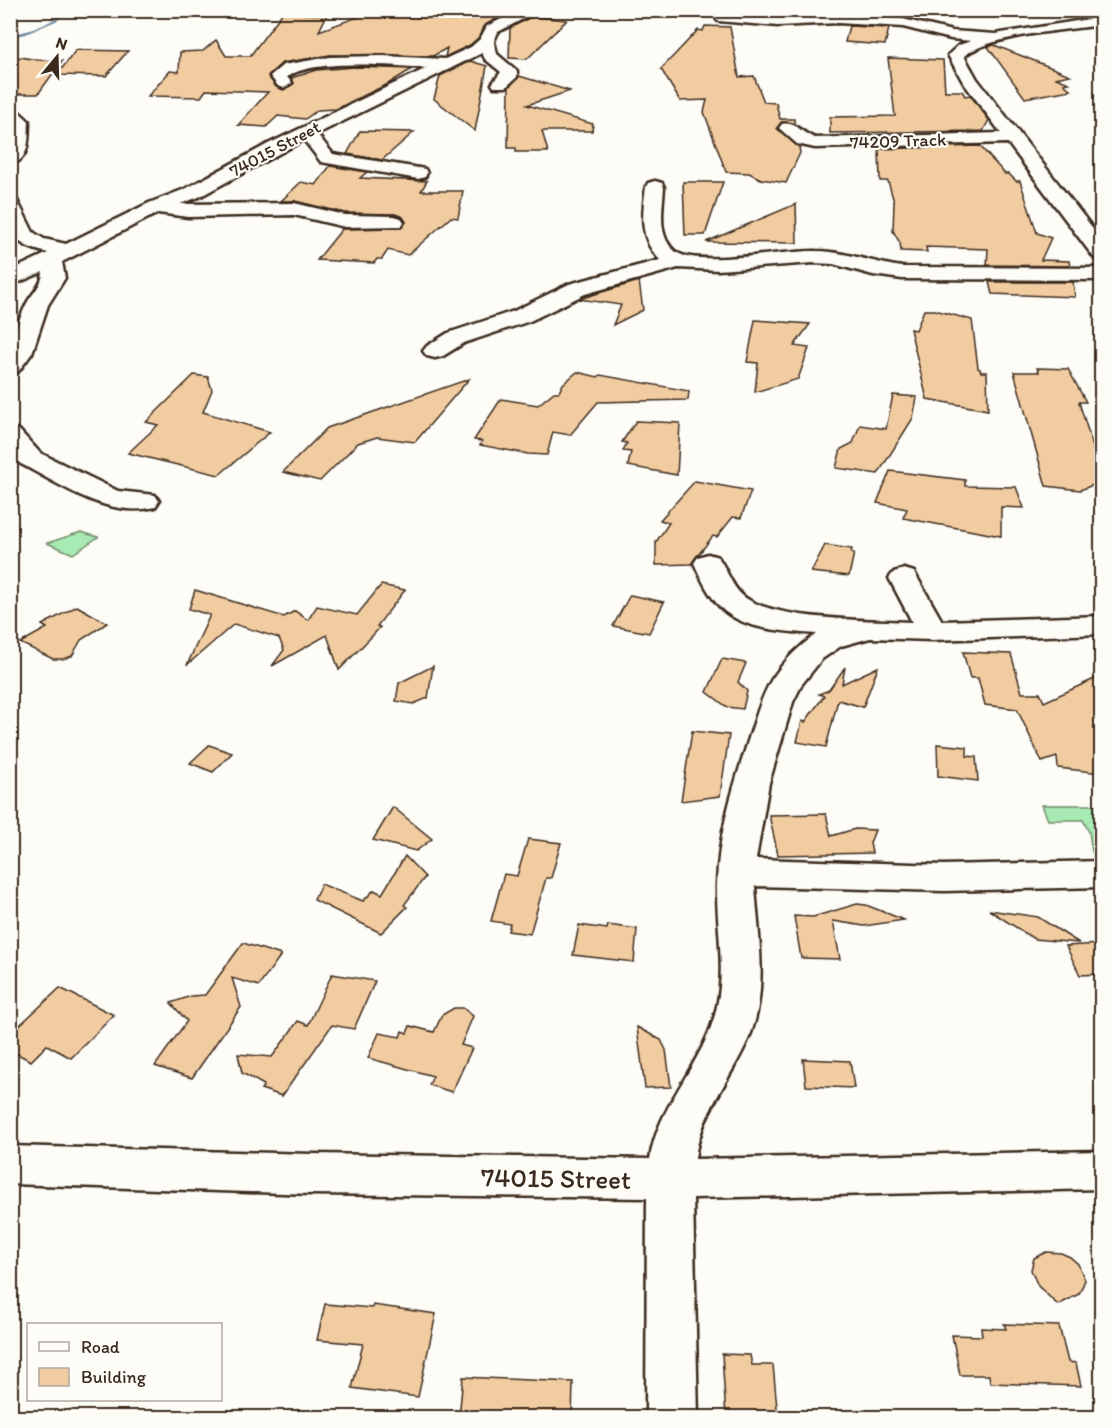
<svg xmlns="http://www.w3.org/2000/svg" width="1112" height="1428" viewBox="0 0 1112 1428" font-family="Itim,sans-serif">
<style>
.green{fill:#a7eab4;stroke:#718a69;stroke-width:1.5}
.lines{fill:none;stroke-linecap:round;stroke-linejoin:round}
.stream{fill:#758ea1;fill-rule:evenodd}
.building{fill:#f1cca1;stroke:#3b2a1e;stroke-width:1.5}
.minor-casing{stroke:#3b2a1e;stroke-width:5}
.minor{fill:#fdfcf7;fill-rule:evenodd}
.labels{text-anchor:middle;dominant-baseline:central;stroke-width:4.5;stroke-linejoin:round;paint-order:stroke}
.far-street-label{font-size:18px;fill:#3b2a1e;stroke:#fdfcf7}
.near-street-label{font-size:27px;fill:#3b2a1e;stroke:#fdfcf7}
</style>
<rect width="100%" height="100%" fill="#fdfcf7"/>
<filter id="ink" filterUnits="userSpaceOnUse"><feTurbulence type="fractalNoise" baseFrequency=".0167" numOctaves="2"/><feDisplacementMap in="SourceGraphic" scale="12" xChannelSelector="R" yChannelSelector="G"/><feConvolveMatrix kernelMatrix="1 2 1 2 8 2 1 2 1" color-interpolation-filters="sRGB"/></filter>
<g filter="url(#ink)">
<g class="green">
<polygon points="81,532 98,537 73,554 47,543"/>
<polygon points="1042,805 1101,805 1101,857 1092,852 1089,832 1083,820 1048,820"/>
</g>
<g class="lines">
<path class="stream" d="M72 10H80L62 15 58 20 26 34 10 37V35C25 32 42 27 54 19 62 14 61 13 72 10Z"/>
</g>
<g class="building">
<polygon points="456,10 473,10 473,14 497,16 496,19 485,25 478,38 470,45 445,57 447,48 433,56 330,55 282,63 268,76 276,87 283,90 294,83 291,78 316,70 355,67 412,69 388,84 336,109 318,110 305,119 278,116 266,127 238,125 268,92 206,90 201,97 148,96 170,71 179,72 180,52 203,51 216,40 226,56 250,56 283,12 327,15 319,31 366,14 378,17 386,13 453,21"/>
<polygon points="536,17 567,20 527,59 509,58 510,28 529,18"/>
<polygon points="705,26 730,27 739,77 754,76 764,102 776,103 780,119 794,119 795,124 782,122 777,128 799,147 800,153 786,183 761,179 749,173 726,172 704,112 707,100 680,101 661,69 698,30 703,31"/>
<polygon points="849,26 889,28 885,45 845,42"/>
<polygon points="994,45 1070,75 1056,78 1069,83 1064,84 1071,90 1025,98 988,47"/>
<polygon points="76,50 128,51 106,76 57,75"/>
<polygon points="20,57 38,60 62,61 38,94 10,94 10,66"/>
<polygon points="888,58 943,60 945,91 962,91 965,96 970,95 989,120 983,131 830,133 830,117 895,116"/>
<polygon points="470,61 487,66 475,131 434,99 440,76"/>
<polygon points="519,76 570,91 527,105 593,124 592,131 542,131 548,152 516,152 516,148 508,148 509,87"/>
<polygon points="360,131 414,132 382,160 347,154"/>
<polygon points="980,146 1005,174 1009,174 1016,181 1020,181 1037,233 1051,238 1041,260 1069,261 1070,266 987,265 988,249 926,247 927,252 901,251 900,243 893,231 894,202 888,181 880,181 879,149"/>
<polygon points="330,166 367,172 360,178 427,181 421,191 463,191 458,218 451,217 408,255 388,250 382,259 377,259 374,263 317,260 342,229 401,228 406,222 403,217 395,214 345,213 295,201 281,201 301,182 316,185"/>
<polygon points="683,182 723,182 705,235 685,235"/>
<polygon points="796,204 797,243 706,242"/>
<polygon points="639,281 643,310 613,325 621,305 579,299"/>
<polygon points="989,282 1073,282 1075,297 992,294"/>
<polygon points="924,310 935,310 972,320 978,368 980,369 981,372 987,372 988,410 927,399 910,329 916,330"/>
<polygon points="755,320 810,324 794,346 809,348 798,379 755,392 758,363 747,362"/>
<polygon points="1037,368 1068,369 1086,402 1079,402 1101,473 1101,482 1080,490 1046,486 1014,372 1039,372"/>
<polygon points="577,372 598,377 600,375 689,391 688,400 598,402 570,435 553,432 547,455 528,454 480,445 482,441 474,440 501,399 538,405 554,392 559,392 563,384"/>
<polygon points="194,375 208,377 212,390 203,412 270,432 219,475 128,453 158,425 146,422"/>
<polygon points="469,379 415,442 377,437 358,443 320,481 283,472 327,428"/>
<polygon points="893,395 917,397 913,418 878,474 836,468 841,449 853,443 860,425 886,429"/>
<polygon points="636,421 680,423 677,475 628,466 631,452 623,451 627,443 622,442"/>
<polygon points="890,471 965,480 965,486 1016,487 1024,508 1001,507 1001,536 903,518 907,509 877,503"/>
<polygon points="695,481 751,491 741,518 733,517 717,537 713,536 691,564 656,565 656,542 669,523 660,520"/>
<polygon points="825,545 852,549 851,553 854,553 849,576 811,572"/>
<polygon points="381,585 405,590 377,626 380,627 374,634 339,670 327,635 272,666 284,650 279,638 234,624 187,665 210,615 189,609 195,590 284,617 295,611 308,620 317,606 357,615"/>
<polygon points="630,595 664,602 649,633 613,626"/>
<polygon points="77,606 107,623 81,640 72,656 63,659 53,659 20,643 47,628 42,625"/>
<polygon points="963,652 1011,654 1022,693 1040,693 1044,702 1101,676 1101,773 1058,768 1057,757 1042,762 1017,709 985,705 978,678 970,678"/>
<polygon points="722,659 746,663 738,682 747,691 743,709 727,707 707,692"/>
<polygon points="433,666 428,698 413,704 396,701 399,683"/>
<polygon points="845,667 842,684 878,667 863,707 838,700 826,747 797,742 802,721 805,722 824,696 819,694 829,690"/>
<polygon points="692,731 729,735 720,796 681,801"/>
<polygon points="937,744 967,747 967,756 976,757 978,781 938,776"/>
<polygon points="209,745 232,753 213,772 190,763"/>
<polygon points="393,807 432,839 416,851 373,840"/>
<polygon points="826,814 831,836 855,829 875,830 870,843 872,853 778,855 769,815"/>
<polygon points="528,839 561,843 551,878 546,878 530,934 508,931 510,924 491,921 504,874 517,876"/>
<polygon points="405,856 425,877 404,905 407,907 381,933 314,900 321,884 363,901 374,890 382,894"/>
<polygon points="857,904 866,905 904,920 864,926 833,921 840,959 801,958 794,916 813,917"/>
<polygon points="989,910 1038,917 1079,943 1034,939"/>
<polygon points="579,925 607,929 608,925 637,929 634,962 573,955"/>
<polygon points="243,943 281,955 259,986 232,978 241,1007 192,1078 155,1066 187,1021 171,1003 191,996 205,995"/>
<polygon points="1101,944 1101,974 1080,975 1066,946"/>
<polygon points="332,974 375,981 354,1029 332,1025 282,1096 261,1089 264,1085 242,1073 238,1054 272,1057 298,1021 308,1025"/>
<polygon points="60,988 114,1015 71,1058 47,1045 31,1061 10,1050 10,1034"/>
<polygon points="454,1008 463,1008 473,1016 461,1045 472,1048 452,1092 429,1085 433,1076 368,1058 379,1033 400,1037 402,1031 407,1033 410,1026 434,1032 442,1015"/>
<polygon points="637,1027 661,1040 666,1050 671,1087 645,1088"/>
<polygon points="803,1059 850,1061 854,1088 806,1086"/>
<polygon points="1046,1252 1061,1253 1070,1257 1078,1264 1085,1280 1079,1294 1058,1305 1038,1286 1031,1270 1034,1258"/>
<polygon points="325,1304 372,1308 373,1305 436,1314 418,1397 352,1388 363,1344 317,1340"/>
<polygon points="1004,1324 1059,1326 1068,1362 1076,1363 1081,1386 990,1383 989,1375 960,1375 952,1335 982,1336 981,1328 1006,1329"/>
<polygon points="722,1354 750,1355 752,1365 773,1365 778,1418 726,1418"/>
<polygon points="463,1377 573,1382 572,1418 459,1418"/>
</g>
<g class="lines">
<defs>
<g id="minor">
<path d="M520 10H540L498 32 494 41 497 54 517 71V77L506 87H494L492 84 501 72 485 59 482 53 317 134 333 154 425 169 427 173 425 177 418 179 321 162 304 140 199 197 180 204 294 203 345 215 394 216 401 218 404 222 401 226 345 227 294 215 188 217 158 213 62 262 65 278 48 305 32 353 18 372 10 374C10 350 15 327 26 305 31 294 43 285 43 272L10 286V271L48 253C10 244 10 234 10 198L17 200 33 232 44 239 66 244 149 203 185 189 268 144 427 68C394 66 314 58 287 77L292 83 284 88 278 86 270 76 283 65 330 57 383 56 445 59 471 47 480 39 487 26Z"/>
<path d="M723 14 778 18 838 15 903 19 952 31 995 34 1102 17V25C1067 30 990 35 964 56L977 79 1102 240V261L1095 259 1008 143 815 148 797 144 779 128 782 124C796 121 802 134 815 138L1001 133 963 82 948 55 959 45 971 41 951 39 903 27 838 23 778 26 718 21 716 18 718 15Z"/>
<path d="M10 108 16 109 29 121C28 138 31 160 10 165Z"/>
<path d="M655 181 662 183 664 187C663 207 656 237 676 252 696 267 787 250 816 251 845 251 873 263 902 267L1102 268V280L902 279 873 275 833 264 814 263 718 270 678 268 585 294 530 321 464 343 443 356 435 358 427 356 423 351 427 346 448 333 514 311 569 284 660 260C639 239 642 215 646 187L648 183Z"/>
<path d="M10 427 19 430 40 453 118 491 155 495 159 501 155 507C107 519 59 483 19 463L10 450Z"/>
<path d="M708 554 718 557C727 569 731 586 743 596 773 621 872 620 912 622L889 578 894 572 904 569 914 572 942 621 1102 616V634L932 640 870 638 841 646 822 659 802 684 793 702 769 783 756 859 944 865 1102 861V887L944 891 755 886C758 933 768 988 751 1033 734 1075 700 1113 695 1159L1102 1151V1189L693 1198 698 1418H646L647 1198 312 1194 10 1184V1146L312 1154 650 1159C658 1103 706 1062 717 1006 726 967 716 924 717 884 718 834 734 785 749 738 756 718 761 697 772 679 784 661 799 646 817 634 787 632 742 630 720 607 708 594 701 578 694 563L698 557Z"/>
</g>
</defs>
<use href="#minor" class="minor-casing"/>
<use href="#minor" class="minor"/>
</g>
</g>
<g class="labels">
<g class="far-street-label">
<text transform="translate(898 141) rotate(-2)">74209 Track</text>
<text transform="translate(275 149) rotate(-28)">74015 Street</text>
</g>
<g class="near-street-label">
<text transform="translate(556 1178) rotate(1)">74015 Street</text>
</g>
</g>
<rect width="1112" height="1428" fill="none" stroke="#fdfcf7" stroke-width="36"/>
<rect x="18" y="18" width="1076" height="1392" fill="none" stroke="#3b2a1e" stroke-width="2" filter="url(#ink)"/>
<rect x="27" y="1323" width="195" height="78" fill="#fdfcf7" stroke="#afa8a0" stroke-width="1.5"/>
<rect x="39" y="1342" width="30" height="9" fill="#fdfcf7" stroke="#afa8a0" stroke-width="1.5"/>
<text x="81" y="1353" font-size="18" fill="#3b2a1e">Road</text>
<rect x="39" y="1368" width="30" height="18" fill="#f1cca1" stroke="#afa8a0" stroke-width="1.5"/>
<text x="81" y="1383" font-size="18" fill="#3b2a1e">Building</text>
<g transform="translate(57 57) rotate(19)" stroke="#fdfcf7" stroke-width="4.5" paint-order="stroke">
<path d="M0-4.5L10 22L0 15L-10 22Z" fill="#3b2a1e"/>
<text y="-9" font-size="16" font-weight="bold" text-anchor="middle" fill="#3b2a1e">N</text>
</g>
</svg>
